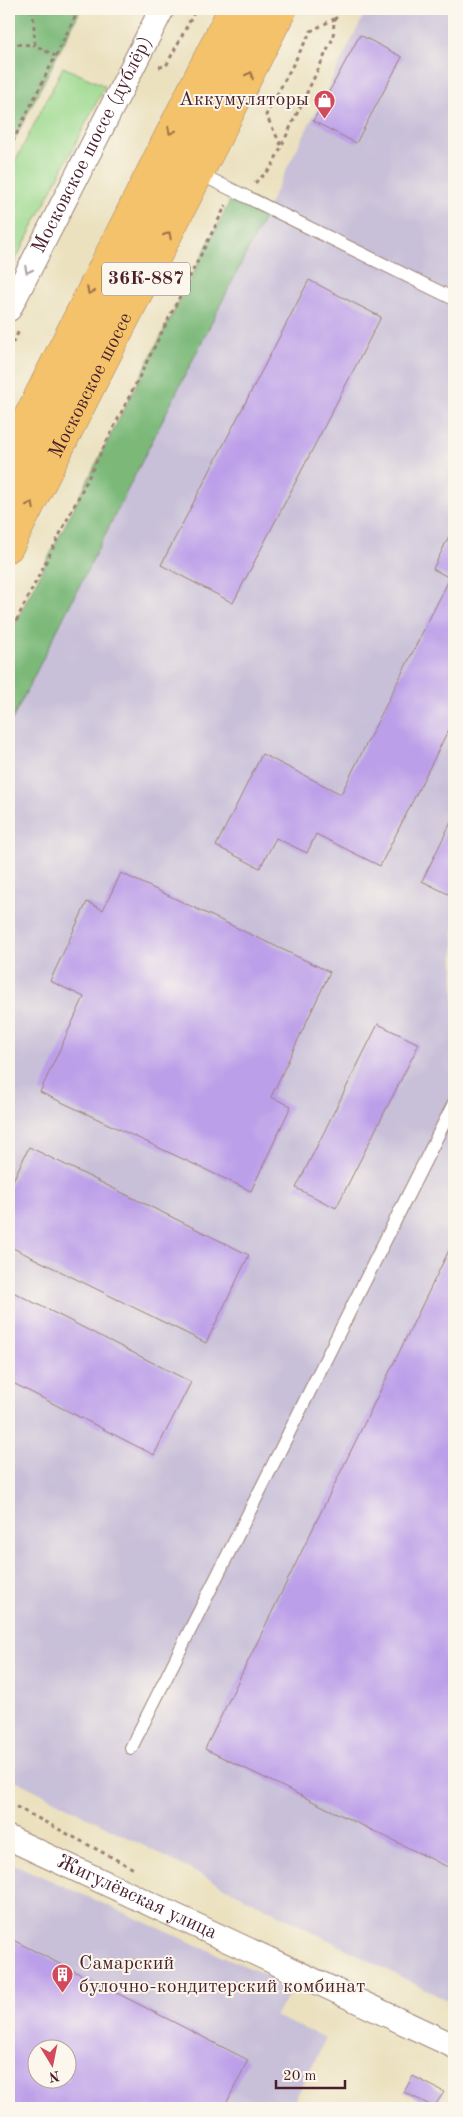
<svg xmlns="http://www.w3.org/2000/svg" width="463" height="2117" viewBox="0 0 463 2117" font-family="'Old Standard TT',serif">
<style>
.industrial{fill:#c8bfd8;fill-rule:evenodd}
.green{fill:#9bd98e;stroke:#727c5c}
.forest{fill:#7cb979;stroke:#636c52}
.building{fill:#bc9fe9;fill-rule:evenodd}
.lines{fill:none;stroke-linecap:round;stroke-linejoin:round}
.service-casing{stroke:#9a8075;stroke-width:14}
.minor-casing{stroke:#9a8075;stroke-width:26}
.primary-casing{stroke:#9a8075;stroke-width:29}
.path{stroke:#9a8075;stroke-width:3;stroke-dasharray:4 4;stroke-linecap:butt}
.service{stroke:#fff;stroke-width:12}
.minor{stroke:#fff;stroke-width:24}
.primary{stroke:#f3c26a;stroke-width:28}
.oneway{stroke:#9e704a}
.oneway2{stroke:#ae9aa0}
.labels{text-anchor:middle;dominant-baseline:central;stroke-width:4;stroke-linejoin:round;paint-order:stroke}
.shield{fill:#fbf7ec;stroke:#7f6065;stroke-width:1}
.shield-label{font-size:19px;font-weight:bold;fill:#4a1f2b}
.poi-label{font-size:20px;fill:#4a1f2b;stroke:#fbf7ec;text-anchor:end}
.street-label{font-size:20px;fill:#4a1f2b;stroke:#fbf7ec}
</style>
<rect width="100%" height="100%" fill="#fbf7ec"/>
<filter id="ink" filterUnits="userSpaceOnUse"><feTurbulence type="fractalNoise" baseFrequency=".02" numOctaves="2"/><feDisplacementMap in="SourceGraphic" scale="10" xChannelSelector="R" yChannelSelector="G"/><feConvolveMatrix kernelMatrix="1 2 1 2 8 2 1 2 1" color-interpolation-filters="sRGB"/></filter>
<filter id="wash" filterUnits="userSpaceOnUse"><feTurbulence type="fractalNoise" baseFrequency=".0096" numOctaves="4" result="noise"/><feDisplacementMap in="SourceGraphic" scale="20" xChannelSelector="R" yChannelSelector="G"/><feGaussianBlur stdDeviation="1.12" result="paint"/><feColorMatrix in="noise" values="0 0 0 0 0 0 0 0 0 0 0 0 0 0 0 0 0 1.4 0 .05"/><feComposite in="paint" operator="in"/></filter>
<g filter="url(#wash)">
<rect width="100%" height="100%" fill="#ebe1bf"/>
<g class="industrial">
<polygon points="367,9 454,9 454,2004 9,1777 9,723"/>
<path d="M9 1862 295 1988 274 2016 326 2038 291 2108H9ZM38 2050H68V2080H38Z"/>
</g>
<polygon class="green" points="63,67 105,86 9,273 9,174"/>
<g class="forest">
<polygon points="9,9 81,9 9,150"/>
<polygon points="235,191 269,208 9,726 9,635"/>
</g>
<g id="blocks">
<g class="building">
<polygon points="360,35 402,57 356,143 313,121"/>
<polygon points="309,280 381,317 233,603 161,565"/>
<polygon points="454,526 454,719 380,866 316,834 307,853 276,838 260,868 216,846 262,754 341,794 450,578 433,569"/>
<polygon points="454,816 454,897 422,881"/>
<polygon points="121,873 330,972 271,1097 291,1106 251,1191 40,1092 84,997 50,981 87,902 103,910"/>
<polygon points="378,1024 419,1044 336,1208 296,1188"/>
<polygon points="29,1147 249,1255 206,1343 9,1246 9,1189"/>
<polygon points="454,1240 454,1870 205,1749"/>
<polygon points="9,1290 191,1382 154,1455 9,1381"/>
<path d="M9 1938 248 2060 224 2108H9ZM38 2050H68V2080H38Z"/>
<polygon points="413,2076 444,2092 434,2107 404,2092"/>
</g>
</g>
</g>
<g filter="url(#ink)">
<use href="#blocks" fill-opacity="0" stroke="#9a8075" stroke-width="1"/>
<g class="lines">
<defs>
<g id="service">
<polyline points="196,172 454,299"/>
<polyline points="131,1748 454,1103"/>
</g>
<g id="minor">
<path id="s1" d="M9 309 162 9"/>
<path id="s2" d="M9 1838 454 2046"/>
</g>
<g id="primary">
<polyline points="9,454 232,9"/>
<polyline points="9,497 258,9"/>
<path id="s3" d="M9 548 283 9"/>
</g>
</defs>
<use href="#service" class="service-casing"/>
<use href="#minor" class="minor-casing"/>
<use href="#primary" class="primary-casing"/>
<g class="path">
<polyline points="33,9 35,45 55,56"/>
<polyline points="9,44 35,45"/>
<polyline points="159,67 166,66 196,9"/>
<polyline points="281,145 266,115 311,31 336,18"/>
<polyline points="9,149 79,9"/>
<polyline points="255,183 271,168 333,38 334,21 341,9"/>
<polyline points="9,350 19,331"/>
<polyline points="9,635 226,205"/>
<polyline points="9,1803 134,1869"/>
</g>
<use href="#service" class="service"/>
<use href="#minor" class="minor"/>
<use href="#primary" class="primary"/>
</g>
<defs><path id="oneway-chevron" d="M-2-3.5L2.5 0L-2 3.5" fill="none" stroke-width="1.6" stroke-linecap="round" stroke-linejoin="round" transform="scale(1.25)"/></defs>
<g class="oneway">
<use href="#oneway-chevron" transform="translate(250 75) rotate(-63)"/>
<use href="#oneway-chevron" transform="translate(171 131) rotate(117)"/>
<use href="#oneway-chevron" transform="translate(168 235) rotate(-63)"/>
<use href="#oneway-chevron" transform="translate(90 291) rotate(117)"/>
<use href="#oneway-chevron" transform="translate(31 505) rotate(-63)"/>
</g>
<use class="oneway2" href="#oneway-chevron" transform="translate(28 270) rotate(117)"/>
</g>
<defs>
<symbol id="shop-pin" viewBox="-11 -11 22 30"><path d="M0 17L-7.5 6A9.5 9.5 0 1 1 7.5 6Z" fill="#d1495b" stroke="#fbf7ec"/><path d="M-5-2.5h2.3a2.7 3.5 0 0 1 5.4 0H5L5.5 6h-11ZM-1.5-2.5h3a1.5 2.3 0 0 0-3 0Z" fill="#fff"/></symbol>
<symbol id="building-pin" viewBox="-11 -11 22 30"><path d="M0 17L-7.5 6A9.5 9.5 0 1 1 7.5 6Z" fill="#d1495b" stroke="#fbf7ec"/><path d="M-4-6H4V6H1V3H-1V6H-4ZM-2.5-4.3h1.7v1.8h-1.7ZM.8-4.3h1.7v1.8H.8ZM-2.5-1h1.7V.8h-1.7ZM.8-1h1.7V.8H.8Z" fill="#fff"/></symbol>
</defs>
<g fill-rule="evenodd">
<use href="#shop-pin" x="312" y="88" width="25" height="34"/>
<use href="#building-pin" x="50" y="1962" width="25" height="34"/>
</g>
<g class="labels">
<rect class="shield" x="102" y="262.5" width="88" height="33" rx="4"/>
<g class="shield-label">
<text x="146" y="279">36К-887</text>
</g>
<g class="poi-label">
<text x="309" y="100">Аккумуляторы</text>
<text x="79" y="1964" text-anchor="start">Самарский<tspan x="79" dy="23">булочно-кондитерский комбинат</tspan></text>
</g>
<g class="street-label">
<text stroke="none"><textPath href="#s1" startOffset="184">Московское шоссе (дублёр)</textPath></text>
<text stroke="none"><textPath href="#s3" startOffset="182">Московское шоссе</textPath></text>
<text stroke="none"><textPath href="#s2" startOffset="141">Жигулёвская улица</textPath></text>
</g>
</g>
<rect width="463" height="2117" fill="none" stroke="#fbf7ec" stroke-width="30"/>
<g transform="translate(52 2064) rotate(170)"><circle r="24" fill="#fbf7ec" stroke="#b4a19f"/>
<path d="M0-4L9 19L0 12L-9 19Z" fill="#d1495b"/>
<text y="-8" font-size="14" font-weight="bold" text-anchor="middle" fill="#4a1f2b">N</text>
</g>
<path d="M276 2080v8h69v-8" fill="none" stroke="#4a1f2b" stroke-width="2.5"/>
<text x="283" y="2080" font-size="15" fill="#4a1f2b" stroke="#fbf7ec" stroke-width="4" paint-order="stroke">20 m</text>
</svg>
